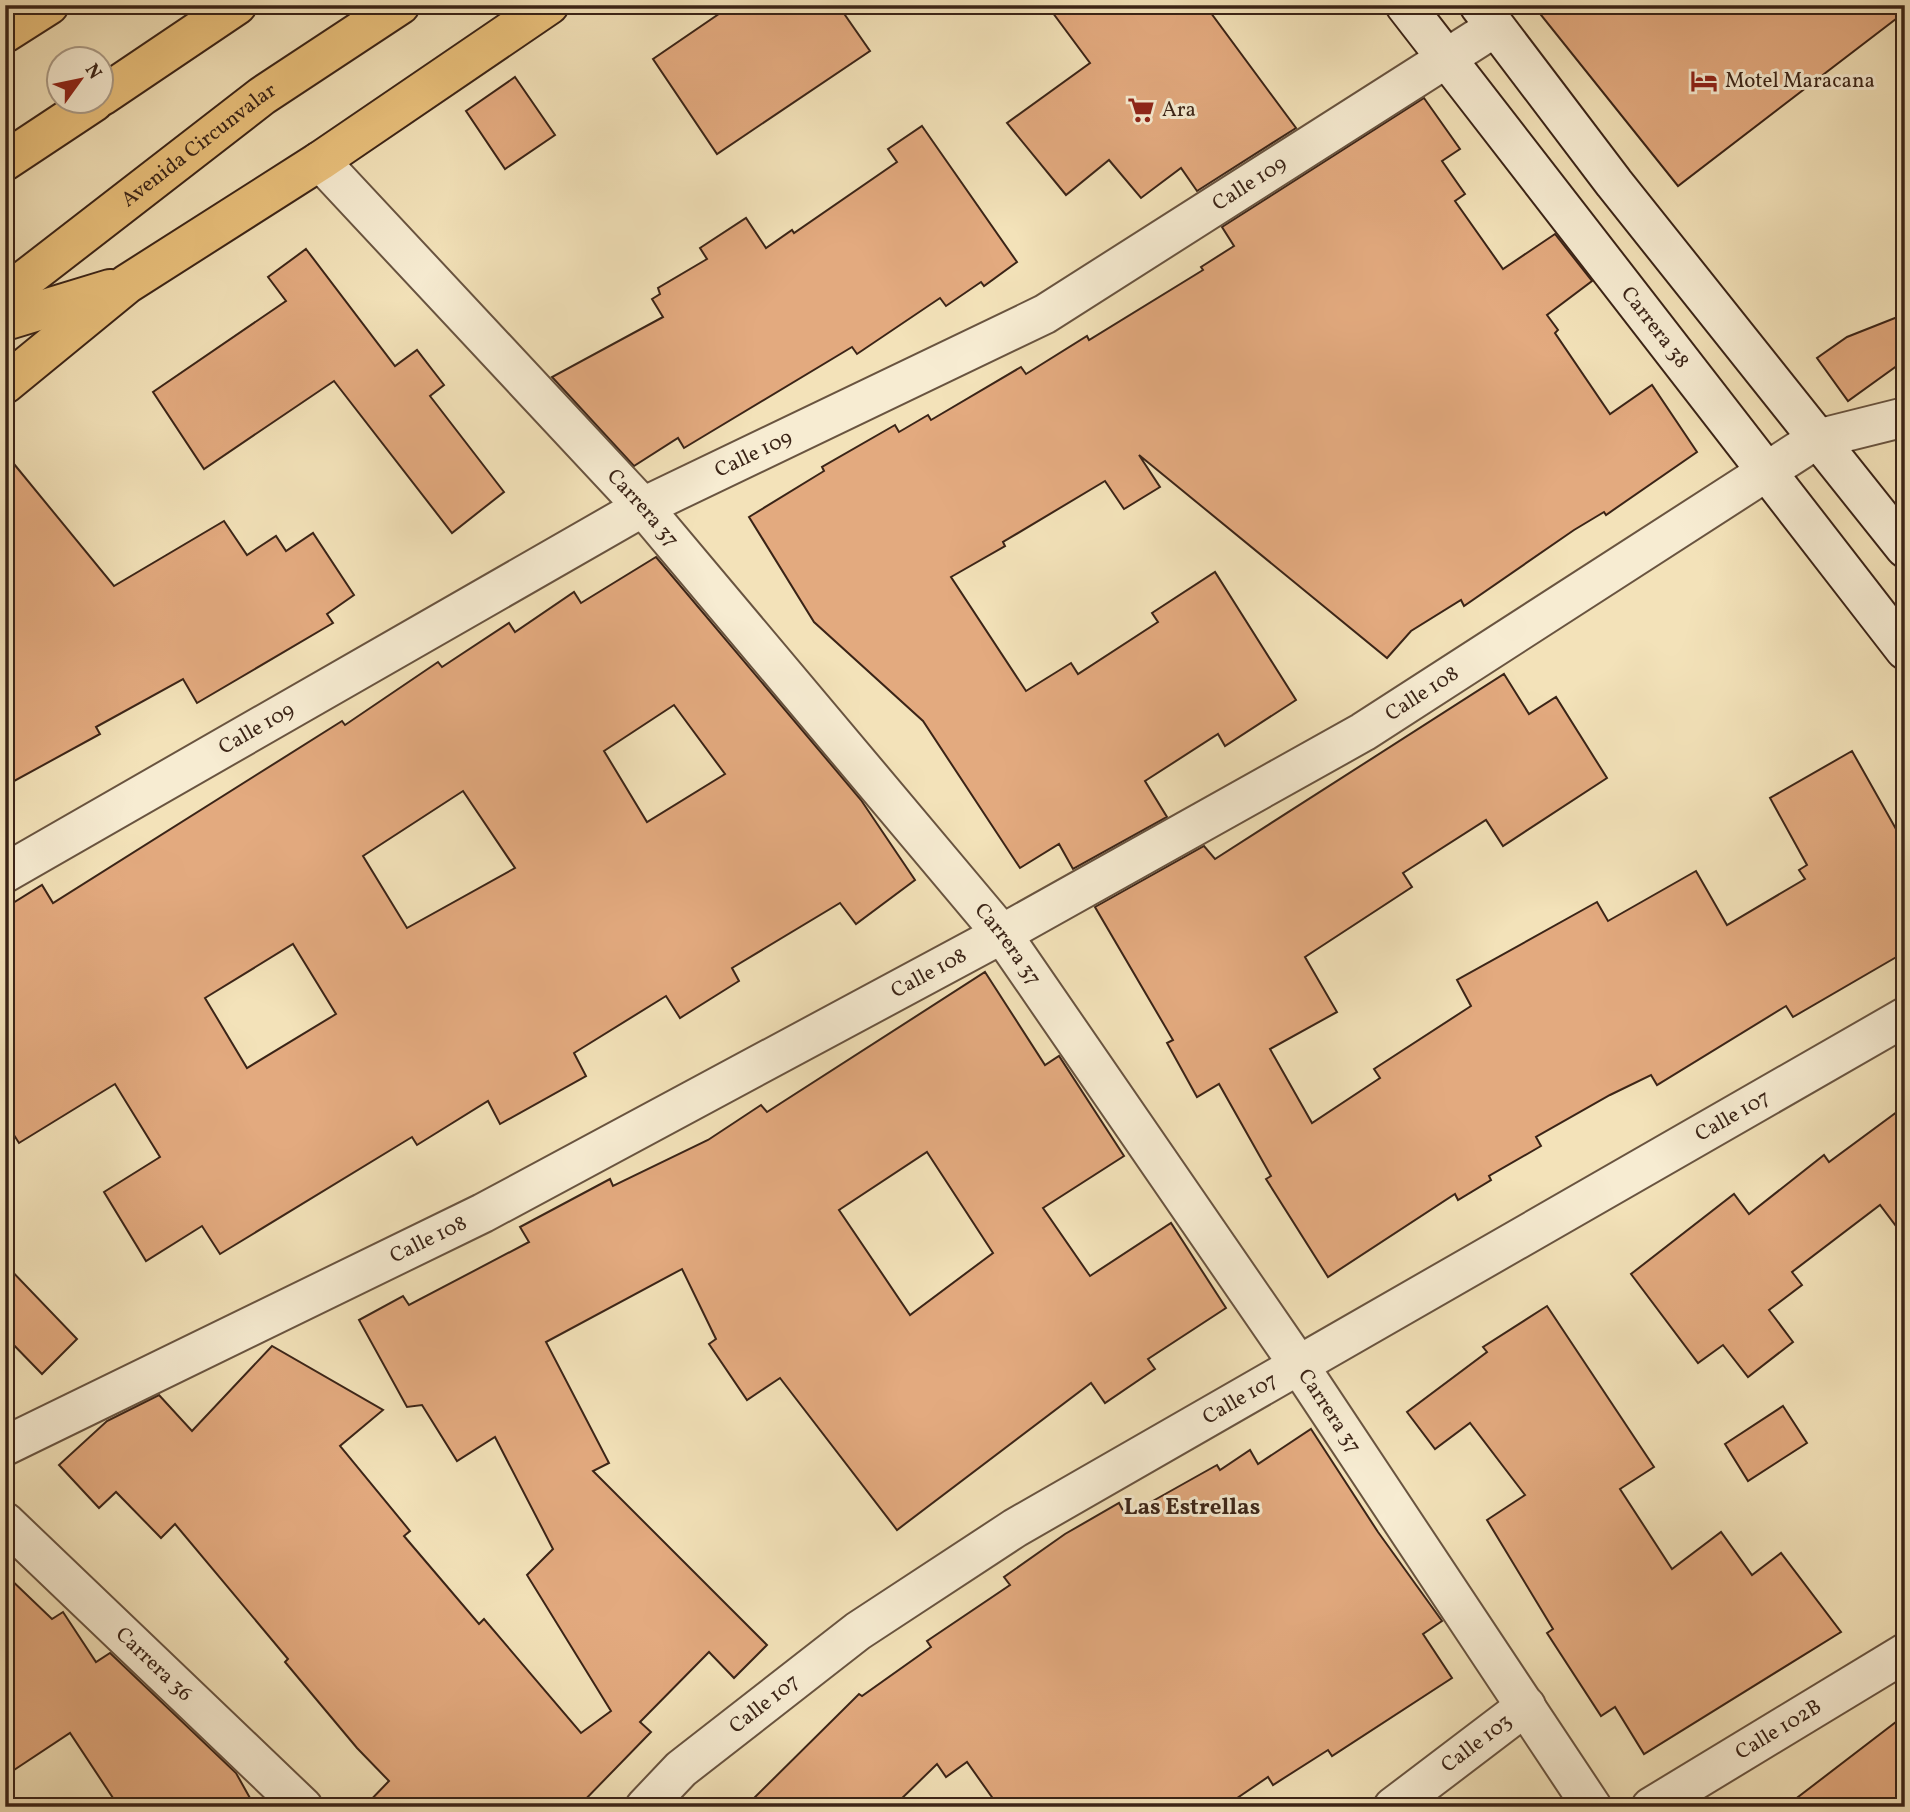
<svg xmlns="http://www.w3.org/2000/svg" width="1910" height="1812" viewBox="0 0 1910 1812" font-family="Vollkorn,serif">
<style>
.building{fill:#e3aa7f;stroke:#3b2417;stroke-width:2;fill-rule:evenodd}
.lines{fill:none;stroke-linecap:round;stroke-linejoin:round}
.street-casing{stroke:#695440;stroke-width:42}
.secondary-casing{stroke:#3b2417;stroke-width:42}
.highway-casing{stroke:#3b2417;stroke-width:42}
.street{stroke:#f7ecd2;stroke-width:38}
.secondary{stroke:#f7ecd2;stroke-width:38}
.highway{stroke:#eac17c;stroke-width:38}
.labels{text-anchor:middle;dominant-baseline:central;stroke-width:6;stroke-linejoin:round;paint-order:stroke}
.poi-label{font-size:21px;fill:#3b2417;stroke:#f7ecd2;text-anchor:start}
.street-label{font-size:21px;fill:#3b2417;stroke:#f7ecd2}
.neighbourhood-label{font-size:23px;font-weight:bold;fill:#3b2417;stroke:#f7ecd2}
</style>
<rect width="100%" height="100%" fill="#f3e2b9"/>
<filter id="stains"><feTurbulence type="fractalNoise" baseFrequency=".00286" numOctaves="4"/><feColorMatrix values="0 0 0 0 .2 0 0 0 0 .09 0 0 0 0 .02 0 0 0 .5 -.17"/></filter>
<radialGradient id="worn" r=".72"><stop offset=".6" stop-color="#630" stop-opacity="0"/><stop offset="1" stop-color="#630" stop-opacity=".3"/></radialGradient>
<g class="building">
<polygon points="732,5 838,5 870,51 717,154 653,59"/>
<polygon points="1047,5 1205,5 1296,128 1197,191 1181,168 1141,198 1109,160 1066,195 1007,123 1090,63"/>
<polygon points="1533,5 1905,5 1905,12 1678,186"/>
<polygon points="515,77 555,135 505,169 466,111"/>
<polygon points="1424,98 1460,149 1442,161 1465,194 1455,201 1503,269 1555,234 1592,281 1547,315 1558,330 1555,333 1610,414 1652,385 1697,452 1606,515 1604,512 1574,530 1464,606 1461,600 1411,631 1387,658 1139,455 1160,487 1124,509 1105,481 1003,542 1005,546 951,577 1026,691 1071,663 1078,674 1158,622 1152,613 1215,572 1296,700 1225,746 1218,734 1145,781 1167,817 1073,869 1059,844 1020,868 923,721 814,622 749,517 824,471 822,467 895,425 899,432 928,415 931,420 1021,367 1026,374 1087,336 1089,340 1203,270 1201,267 1234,246 1222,227"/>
<polygon points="922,126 1017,262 984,286 981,282 946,306 940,298 857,354 852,347 684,448 678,438 634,466 552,377 663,317 652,299 660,294 658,288 707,259 700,248 746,218 766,248 792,230 794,233 897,162 888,149"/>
<polygon points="306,249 395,366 417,350 444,385 430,396 504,492 452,533 334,381 204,469 153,392 286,301 268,277"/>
<polygon points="1905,314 1905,360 1848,401 1817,358 1847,337"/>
<polygon points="5,453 114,586 224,521 247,555 276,536 286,551 313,533 354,595 327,614 333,623 197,703 183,679 96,727 100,734 5,786"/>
<path d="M656 557 861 800 915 880 856 924 840 903 732 968 739 981 680 1018 666 996 574 1053 586 1076 500 1124 488 1101 417 1145 412 1137 220 1254 202 1226 146 1261 104 1192 160 1157 115 1084 19 1143 5 1121V908L42 885 53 903 342 721 345 725 438 662 442 667 509 623 515 632 574 592 581 603ZM674 705 725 774 647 822 604 751ZM463 791 515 868 407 928 363 856ZM293 944 336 1014 247 1068 205 998Z"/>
<polygon points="1504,674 1529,714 1556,697 1607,778 1503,846 1486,820 1403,873 1412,887 1305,957 1337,1012 1270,1049 1312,1123 1380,1078 1374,1069 1471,1006 1457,980 1597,902 1608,921 1696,871 1727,925 1805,879 1799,870 1807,865 1770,798 1852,751 1905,845 1905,952 1793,1017 1786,1006 1657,1085 1651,1075 1610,1095 1536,1137 1541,1146 1489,1176 1491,1180 1458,1200 1455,1194 1328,1277 1266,1179 1271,1176 1219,1084 1197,1097 1167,1043 1173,1040 1095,907 1204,846 1215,859"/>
<path d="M985 972 1045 1065 1059 1056 1124 1156 1043 1208 1090 1276 1171 1223 1226 1308 1148 1359 1155 1369 1105 1403 1091 1383 897 1530 780 1378 747 1400 709 1344 716 1339 682 1269 546 1342 609 1463 593 1471 767 1645 734 1678 709 1652 640 1722 651 1732 578 1807H364L389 1781 357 1748 285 1662 288 1659 175 1524 161 1538 116 1492 99 1508 59 1465 107 1421 159 1395 192 1431 272 1346 383 1410 340 1446 410 1531 404 1536 479 1624 484 1619 581 1733 611 1711 527 1575 553 1549 495 1437 457 1461 422 1405 407 1407 359 1320 403 1296 409 1305 529 1242 520 1227 610 1179 613 1186 708 1140 761 1105 767 1112ZM927 1152 993 1253 910 1315 839 1210Z"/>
<polygon points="1905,1106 1905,1238 1880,1205 1792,1272 1802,1285 1769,1310 1793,1342 1748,1377 1723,1345 1698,1363 1631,1274 1734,1194 1749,1214 1824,1155 1829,1162"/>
<polygon points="5,1264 77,1339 42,1374 5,1336"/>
<polygon points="1547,1306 1654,1467 1620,1489 1672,1569 1721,1532 1752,1575 1781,1553 1841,1632 1644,1754 1615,1707 1601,1716 1547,1633 1553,1629 1487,1520 1525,1495 1470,1423 1435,1449 1407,1412 1487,1352 1483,1347"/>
<polygon points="1783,1406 1807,1443 1748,1481 1725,1444"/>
<polygon points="1311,1429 1378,1532 1442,1621 1423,1634 1452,1678 1332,1756 1328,1750 1273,1785 1268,1777 1224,1807 999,1807 967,1762 946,1777 937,1764 893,1807 745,1807 859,1694 862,1696 931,1647 927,1641 1010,1585 1004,1577 1065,1534 1119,1503 1126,1516 1217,1465 1220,1470 1250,1450 1258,1464"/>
<polygon points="5,1574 52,1619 63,1612 96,1662 110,1653 236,1773 255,1807 119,1807 70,1733 5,1776"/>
<polygon points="1905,1715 1905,1807 1785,1807"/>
</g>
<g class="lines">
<defs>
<g id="street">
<path id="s1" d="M320 161 643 507 1002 934 1298 1364 1592 1807"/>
<path id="s2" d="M5 873 643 507 1045 314 1494 28"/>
<path id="s3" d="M5 1446 483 1213 1002 934 1363 732 1817 439 1905 417"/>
<path id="s4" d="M5 1522 303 1807"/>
<path id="s5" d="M645 1807 681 1769 858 1631 1015 1528 1905 1017"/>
<path id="s6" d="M1393 1807 1526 1706"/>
<path id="s7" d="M1651 1807 1905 1653"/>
</g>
<g id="secondary">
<path id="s8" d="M1405 5 1905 650"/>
<polyline points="1479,5 1614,183 1905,548"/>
</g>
<g id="highway">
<polyline points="5,33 49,5"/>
<polyline points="102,96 237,5"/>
<polyline points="5,161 94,102"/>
<path id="s9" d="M5 295 262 96 400 5"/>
<polyline points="5,321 110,289"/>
<polyline points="5,384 127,284 320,161 549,5"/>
</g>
</defs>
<use href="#street" class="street-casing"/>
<use href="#secondary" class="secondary-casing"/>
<use href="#highway" class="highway-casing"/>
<use href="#street" class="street"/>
<use href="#secondary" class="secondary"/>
<use href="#highway" class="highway"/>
</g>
<defs>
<symbol id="hotel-bare" viewBox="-9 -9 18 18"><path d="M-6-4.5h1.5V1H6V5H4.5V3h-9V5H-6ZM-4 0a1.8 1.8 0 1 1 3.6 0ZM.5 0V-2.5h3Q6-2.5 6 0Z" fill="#8f2418" stroke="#f7ecd2" stroke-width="2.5" paint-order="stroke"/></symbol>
<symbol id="supermarket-bare" viewBox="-9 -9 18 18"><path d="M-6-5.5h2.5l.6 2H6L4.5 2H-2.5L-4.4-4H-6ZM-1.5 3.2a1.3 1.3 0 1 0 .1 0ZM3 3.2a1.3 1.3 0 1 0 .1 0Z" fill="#8f2418" stroke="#f7ecd2" stroke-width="2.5" paint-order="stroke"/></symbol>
</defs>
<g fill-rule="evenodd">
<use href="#hotel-bare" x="1685" y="62" width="38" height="38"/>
<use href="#supermarket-bare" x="1122" y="91" width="38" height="38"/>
</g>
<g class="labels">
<g class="poi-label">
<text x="1725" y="81">Motel Maracana</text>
<text x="1162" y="110">Ara</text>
</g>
<g class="street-label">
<text stroke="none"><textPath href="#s9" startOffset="245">Avenida Circunvalar</textPath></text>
<text stroke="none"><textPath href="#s2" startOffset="1424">Calle 109</textPath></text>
<text stroke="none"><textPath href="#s8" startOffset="408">Carrera 38</textPath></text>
<text stroke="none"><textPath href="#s2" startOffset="858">Calle 109</textPath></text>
<text stroke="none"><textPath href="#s1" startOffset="474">Carrera 37</textPath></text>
<text stroke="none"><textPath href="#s3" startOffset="1605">Calle 108</textPath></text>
<text stroke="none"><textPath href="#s2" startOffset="290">Calle 109</textPath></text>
<text stroke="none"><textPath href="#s1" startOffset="1043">Carrera 37</textPath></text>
<text stroke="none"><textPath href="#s3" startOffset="1038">Calle 108</textPath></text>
<text stroke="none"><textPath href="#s5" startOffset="1292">Calle 107</textPath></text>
<text stroke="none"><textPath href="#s3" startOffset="471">Calle 108</textPath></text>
<text stroke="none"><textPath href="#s5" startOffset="724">Calle 107</textPath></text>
<text stroke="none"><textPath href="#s1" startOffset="1610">Carrera 37</textPath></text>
<text stroke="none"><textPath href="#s4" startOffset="206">Carrera 36</textPath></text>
<text stroke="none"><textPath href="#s5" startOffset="158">Calle 107</textPath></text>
<text stroke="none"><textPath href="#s7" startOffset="149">Calle 102B</textPath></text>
<text stroke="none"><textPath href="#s6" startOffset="105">Calle 103</textPath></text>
</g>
<g class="neighbourhood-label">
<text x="1192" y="1508">Las Estrellas</text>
</g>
</g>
<rect width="1910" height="1812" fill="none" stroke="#f3e2b9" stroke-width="28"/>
<rect x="7" y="7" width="1896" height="1798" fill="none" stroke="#3b2417" stroke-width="3.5"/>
<rect x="14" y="14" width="1882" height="1784" fill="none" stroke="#3b2417" stroke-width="2"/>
<g transform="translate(80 80) rotate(57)"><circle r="33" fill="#f7ecd2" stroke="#ac9c87" stroke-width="2"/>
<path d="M0-5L12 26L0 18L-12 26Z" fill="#8f2418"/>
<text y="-10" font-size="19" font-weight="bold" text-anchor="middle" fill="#3b2417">N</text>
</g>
<rect width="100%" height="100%" filter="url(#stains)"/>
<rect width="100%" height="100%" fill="url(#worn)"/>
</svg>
